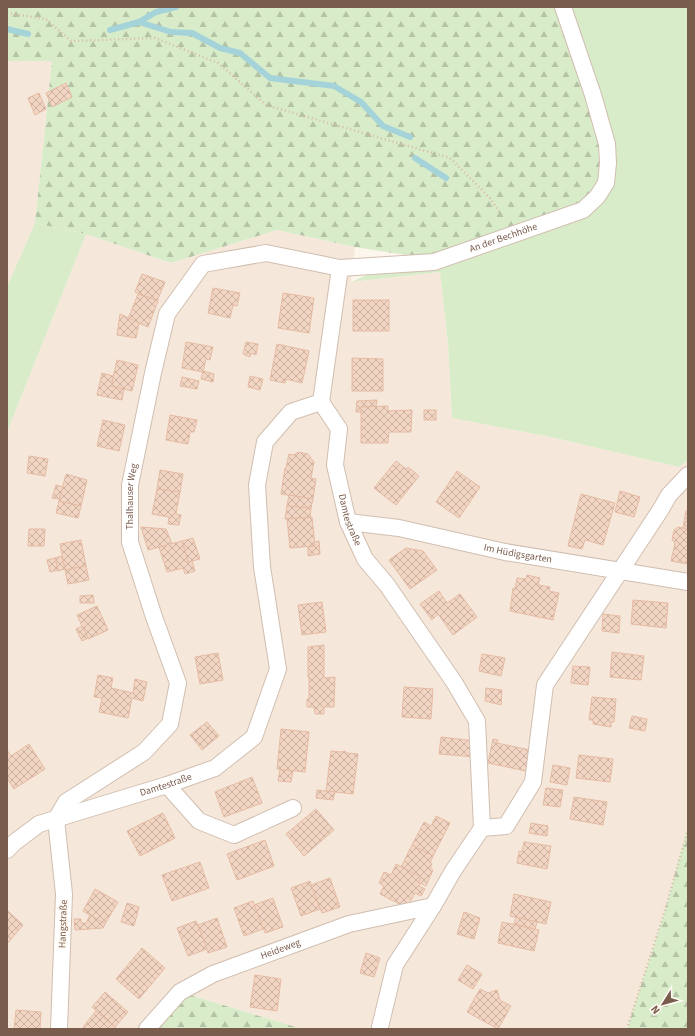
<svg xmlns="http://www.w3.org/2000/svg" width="695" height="1036" viewBox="0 0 695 1036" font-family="'Source Sans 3',sans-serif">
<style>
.residential{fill:#f5e8da}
.green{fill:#d8ecc9}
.forest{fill:url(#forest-firs)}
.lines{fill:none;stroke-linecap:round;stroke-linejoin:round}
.stream{stroke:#a5d3da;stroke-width:6}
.building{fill:url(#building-cross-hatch);stroke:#e6bba3}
.minor-casing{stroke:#d1beb0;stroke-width:18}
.path{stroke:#d9b8a5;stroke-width:2.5;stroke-dasharray:1 3;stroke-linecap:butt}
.minor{stroke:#fff;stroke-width:16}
.labels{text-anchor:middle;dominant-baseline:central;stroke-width:3.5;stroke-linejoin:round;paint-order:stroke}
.street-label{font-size:10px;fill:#7a5c4d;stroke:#fffaf3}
</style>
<defs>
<pattern id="forest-firs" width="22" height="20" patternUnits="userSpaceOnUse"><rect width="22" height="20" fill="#d8ecc9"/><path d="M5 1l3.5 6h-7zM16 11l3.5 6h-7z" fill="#b4c2a5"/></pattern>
<pattern id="building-cross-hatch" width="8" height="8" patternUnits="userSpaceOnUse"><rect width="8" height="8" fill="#f3d5c3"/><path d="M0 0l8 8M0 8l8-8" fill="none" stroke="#cab0a1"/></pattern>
</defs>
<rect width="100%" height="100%" fill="#fdf6ec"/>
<g class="residential">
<polygon points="7,61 52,61 35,223 7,287"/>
<polygon points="277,230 355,247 351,282 440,272 448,343 452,418 551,437 679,467 688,460 688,825 665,910 627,1029 302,1029 180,992 147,1029 7,1029 7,432 86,234 171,263"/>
</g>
<g class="green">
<polygon points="568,7 688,7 688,460 679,467 551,437 452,418 448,343 440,272 351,282 367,275 439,267 586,215 610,193 616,166 611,136"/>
<polygon points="35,223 86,234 7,432 7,287"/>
</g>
<g class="forest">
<polygon points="7,7 556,7 601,141 602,180 582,206 431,259 355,247 277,230 171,263 86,234 35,223 52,61 7,61"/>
<polygon points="688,825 688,1029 627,1029 665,910"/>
<polygon points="180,992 302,1029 147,1029"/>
</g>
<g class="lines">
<g class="stream">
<polyline points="139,22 156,12 176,7"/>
<polyline points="7,29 28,34"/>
<polyline points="110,30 139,22 171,32 192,33 220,48 240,53 270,78 334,86 361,102 383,126 410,137"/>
<polyline points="415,158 446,178"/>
</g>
</g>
<g class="building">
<polygon points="66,83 72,97 52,107 46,93"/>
<polygon points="39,93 46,109 35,115 28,98"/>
<polygon points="142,274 165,282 157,301 135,292"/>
<polygon points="213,288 240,293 237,306 233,305 230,318 208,313"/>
<polygon points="283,293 314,298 309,333 278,328"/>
<polygon points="138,294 158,301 148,327 128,319"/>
<rect x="353" y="300" width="36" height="31"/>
<polygon points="120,314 139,323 136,338 117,335"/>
<polygon points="186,342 213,347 210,360 206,359 203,372 182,368"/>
<polygon points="246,342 258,344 256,355 251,353 250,357 243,354"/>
<polygon points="277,344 309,351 302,383 286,379 285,383 270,380"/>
<polygon points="352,358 383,359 383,391 352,391"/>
<polygon points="117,360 138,365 132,391 111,386"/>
<polygon points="203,371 214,374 213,382 201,379"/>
<polygon points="102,373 113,376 111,386 124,389 122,400 97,395"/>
<polygon points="250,376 263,379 260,390 248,387"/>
<polygon points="182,377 199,381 197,389 180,386"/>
<polygon points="377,400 376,406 361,407 361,412 356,412 357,401"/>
<polygon points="388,406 388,411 412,410 411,432 389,432 388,443 361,443 361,407"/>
<rect x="424" y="410" width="12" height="10"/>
<polygon points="170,415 197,420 194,432 190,432 188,444 166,440"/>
<polygon points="103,420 125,425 119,451 97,446"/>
<polygon points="298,452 308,454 314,462 311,478 316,479 313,499 281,494 285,468 286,468 289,454 294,455"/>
<polygon points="29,456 48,459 45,476 27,473"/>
<polygon points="396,461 406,469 408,467 419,476 396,505 374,488"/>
<polygon points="160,470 183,474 180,492 157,489"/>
<polygon points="457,471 480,487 459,518 436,502"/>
<polygon points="66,474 87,480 81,506 59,501"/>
<polygon points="56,485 63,487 59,499 52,498"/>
<polygon points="157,489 180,492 176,514 181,515 179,525 168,524 169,517 152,514"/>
<polygon points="620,491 640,497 634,517 615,512"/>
<polygon points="581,494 615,503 603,545 585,540 582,549 568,546"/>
<polygon points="289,495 313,499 311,508 287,506"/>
<polygon points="59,501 81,506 78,518 56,513"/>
<polygon points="287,506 311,508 310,517 285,519"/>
<polygon points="686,511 688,511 688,529 683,528"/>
<polygon points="312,517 315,546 290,548 287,519"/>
<polygon points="141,527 166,529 172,544 148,550"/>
<polygon points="678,527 688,529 688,564 671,561 675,543 672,540 674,530"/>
<polygon points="29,529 45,529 44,546 28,546"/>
<polygon points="193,538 200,559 188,562 182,541"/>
<polygon points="81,540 86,566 65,570 60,544"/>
<polygon points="182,541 188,562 192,561 195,571 185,574 183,568 167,572 159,547"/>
<polygon points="319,541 320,554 308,556 308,547 315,546 314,542"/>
<polygon points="406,548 423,551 437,570 410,589 389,560"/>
<polygon points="62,556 65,569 58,571 55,558"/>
<polygon points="55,558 58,570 50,572 47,560"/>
<polygon points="86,566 89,580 68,584 65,570"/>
<polygon points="527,575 540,578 538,585 550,587 549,591 559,593 553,620 510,611 513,588 515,589 517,578 526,579"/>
<polygon points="439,591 447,603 460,594 477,617 453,635 438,614 432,620 420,604"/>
<polygon points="93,595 94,603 80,603 80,596"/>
<polygon points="633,600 668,603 666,628 631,624"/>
<polygon points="322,602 326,632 302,635 298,605"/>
<polygon points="97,606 108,630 88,639 77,615"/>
<polygon points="603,614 620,616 619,633 602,631"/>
<polygon points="82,626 88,638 82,641 76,629"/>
<polygon points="324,645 324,678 335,677 334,707 324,707 324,714 315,714 314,707 307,707 307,699 309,699 309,677 308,677 308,647"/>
<polygon points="612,652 644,656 641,680 610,677"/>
<polygon points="218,653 223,680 200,684 195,657"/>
<polygon points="482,654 505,658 501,676 479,671"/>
<polygon points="573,666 590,667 588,685 571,683"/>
<polygon points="98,675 113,678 111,688 133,693 135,679 147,682 143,701 132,698 128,718 99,712 102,698 94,697"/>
<polygon points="404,687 433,689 431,719 402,717"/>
<polygon points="486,688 502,690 501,705 485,701"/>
<polygon points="592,697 616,699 614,722 611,722 611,727 593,724 593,720 589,720"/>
<polygon points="632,716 647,719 645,731 629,728"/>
<polygon points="207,722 219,736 202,750 190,735"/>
<polygon points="281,729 309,732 305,772 277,769"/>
<polygon points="441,737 476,741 475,757 439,754"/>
<polygon points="493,739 498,740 497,743 530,750 526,771 488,763"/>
<polygon points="29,744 45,769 14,789 7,778 7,750 11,756"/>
<polygon points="331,751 342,752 345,751 347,753 358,754 353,794 326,791"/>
<polygon points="579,755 613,759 610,782 576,778"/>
<polygon points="553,765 570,768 567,785 550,782"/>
<polygon points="280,770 293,771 291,782 278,781"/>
<polygon points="252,777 262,803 224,817 215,792"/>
<polygon points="546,788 563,790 560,807 543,805"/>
<polygon points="317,790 335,792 333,800 316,798"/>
<polygon points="574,797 607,802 603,825 570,819"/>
<polygon points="316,809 334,830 304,856 286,834"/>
<polygon points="163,813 175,838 140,856 127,831"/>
<polygon points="436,816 450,823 433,856 412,845 424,822 431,826"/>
<polygon points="531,823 548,826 547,836 529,833"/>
<polygon points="265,840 274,866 237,880 227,854"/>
<polygon points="524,842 551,846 547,869 517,863 519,851 522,852"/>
<polygon points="412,845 433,856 430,863 432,864 430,868 433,870 426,886 418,882 421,877 401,867"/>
<polygon points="200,862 209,888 172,901 162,875"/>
<polygon points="396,864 421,877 418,882 420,883 419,886 425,889 421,896 415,893 407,908 380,894 384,886 379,883 384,872 391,875"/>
<polygon points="330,878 340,907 322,913 311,885"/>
<polygon points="310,881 320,909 301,916 291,888"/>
<polygon points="95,889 118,902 105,924 83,911"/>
<polygon points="514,894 551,902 546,924 510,916"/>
<polygon points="273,898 283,927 265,933 254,905"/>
<polygon points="253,901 263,929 244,936 234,908"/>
<polygon points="127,903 139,907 134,926 121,922"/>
<polygon points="7,910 23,925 7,944"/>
<polygon points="464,912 480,918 474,939 457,934"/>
<polygon points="90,915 105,924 103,928 75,930 74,919 81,919 81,923 86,923"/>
<polygon points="516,917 537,922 535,929 514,924"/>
<polygon points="217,918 227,947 208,953 198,925"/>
<polygon points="196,921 207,949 188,956 177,928"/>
<polygon points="502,922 539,930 534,951 498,943"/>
<polygon points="142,948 165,968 139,999 116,979"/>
<polygon points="366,953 380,958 374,977 360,973"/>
<polygon points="467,965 482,974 473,989 458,980"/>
<polygon points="255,975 281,979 277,1011 250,1007"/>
<polygon points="480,989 488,993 497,990 500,1000 511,1006 498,1029 467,1012"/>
<polygon points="105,992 128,1012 115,1027 92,1007"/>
<polygon points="16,1010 41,1012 40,1029 14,1029"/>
<polygon points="96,1011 115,1027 117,1029 86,1029 83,1027"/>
</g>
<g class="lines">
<defs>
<g id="minor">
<path id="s1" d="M321 402 340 268 434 262 583 210 597 197 606 183 608 163 607 144 593 95 563 7"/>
<path id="s2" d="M348 522 399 528 505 552 688 582"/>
<polyline points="167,785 199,821 234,835 293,808"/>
<path id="s3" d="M56 819 66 802 144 752 170 724 178 683 154 617 130 542V485L153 373 167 314 203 264 266 253 340 268"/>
<polyline points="56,819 64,894 59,1029"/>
<polyline points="482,828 506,826 533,782 545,685 661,509 669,495 688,475"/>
<path id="s4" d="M7 850 15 842 39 824 167 785 215 768 254 737 278 669 262 567 257 485 265 442 291 412 321 402 339 429 335 465 348 522 365 559 387 585 454 682 477 721 482 828"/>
<polyline points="380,1027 395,965 433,906 453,871 482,828"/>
<path id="s5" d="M147 1029 180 992 213 974 349 924 433 906"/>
</g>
</defs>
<use href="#minor" class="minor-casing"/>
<g class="path">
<polyline points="7,13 46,19 71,41 155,38 218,63 266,105 450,158 489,197 501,214"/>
<polyline points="627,1029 665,910 688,830"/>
</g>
<use href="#minor" class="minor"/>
</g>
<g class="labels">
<g class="street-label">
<text stroke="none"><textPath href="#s1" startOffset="303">An der Bechhöhe</textPath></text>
<text stroke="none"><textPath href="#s3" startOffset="387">Thalhauser Weg</textPath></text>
<text stroke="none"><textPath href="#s4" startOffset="774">Damtestraße</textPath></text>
<text stroke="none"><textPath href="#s2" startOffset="173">Im Hüdigsgarten</textPath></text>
<text stroke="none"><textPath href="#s4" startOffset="174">Damtestraße</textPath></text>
<text transform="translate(63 924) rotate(-88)">Hangstraße</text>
<text stroke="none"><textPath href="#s5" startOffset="159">Heideweg</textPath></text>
</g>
</g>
<rect width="695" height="1036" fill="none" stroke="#7a5c4d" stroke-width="16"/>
<g transform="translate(663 1004) rotate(233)" stroke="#fffaf3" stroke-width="3" paint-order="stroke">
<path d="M0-3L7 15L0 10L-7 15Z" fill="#7a5c4d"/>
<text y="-6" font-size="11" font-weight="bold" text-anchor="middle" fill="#7a5c4d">N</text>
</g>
</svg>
